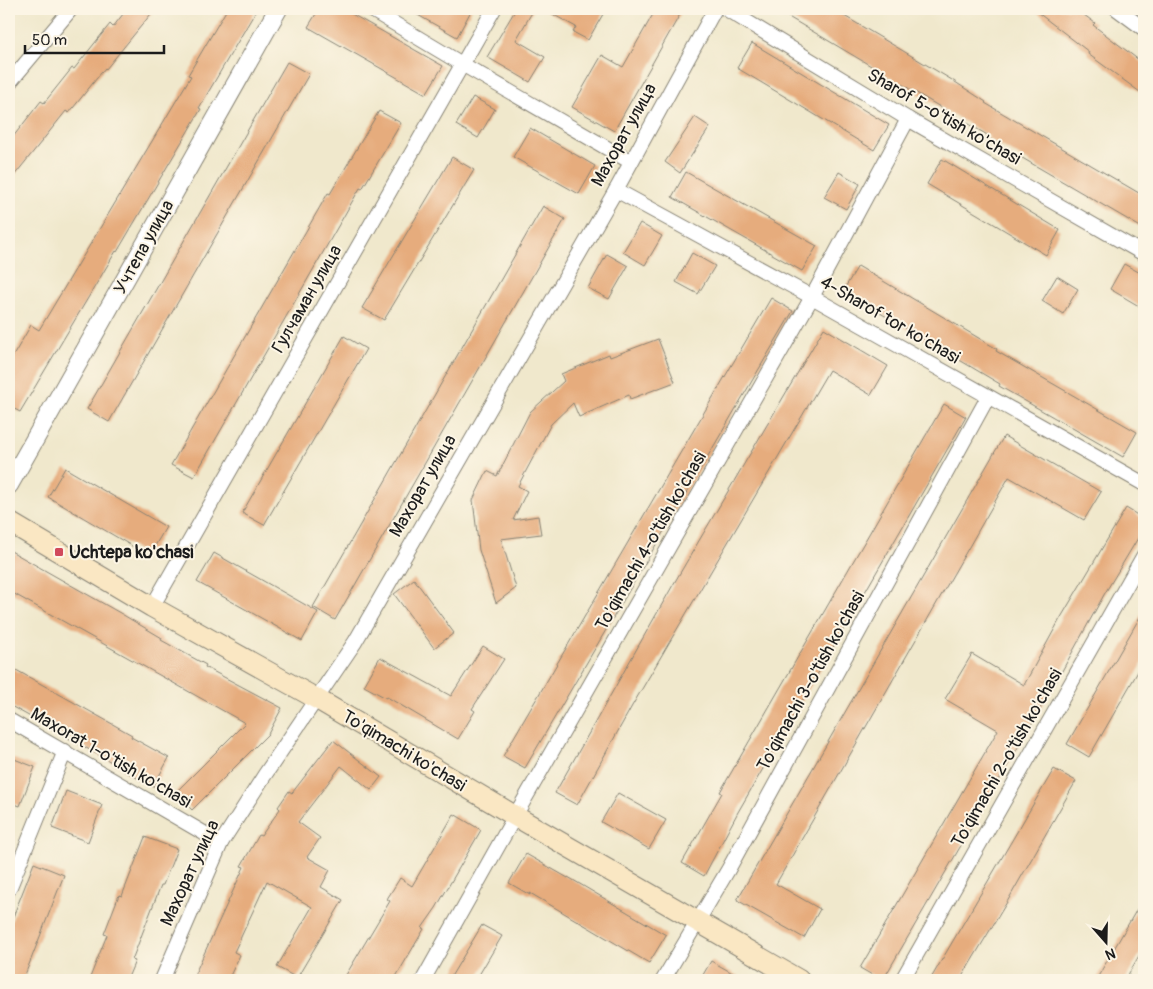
<svg xmlns="http://www.w3.org/2000/svg" width="1153" height="989" viewBox="0 0 1153 989" font-family="Pangolin,sans-serif">
<style>
.building{fill:#e6ac7d}
.lines{fill:none;stroke-linecap:round;stroke-linejoin:round}
.minor-casing{stroke:#868274;stroke-width:16}
.tertiary-casing{stroke:#868274;stroke-width:20}
.secondary-casing{stroke:#868274;stroke-width:22}
.minor{stroke:#fff;stroke-width:14}
.tertiary{stroke:#fff;stroke-width:18}
.secondary{stroke:#fae7c3;stroke-width:20}
.poi-dot{fill:#d1495b;stroke:#fcf5e5;stroke-width:2}
.labels{text-anchor:middle;dominant-baseline:central;stroke-width:4;stroke-linejoin:round;paint-order:stroke}
.street-label{font-size:18px;fill:#1c1c1c;stroke:#fcf5e5}
.poi-label{font-size:18px;font-weight:bold;fill:#1c1c1c;stroke:#fcf5e5;text-anchor:start}
</style>
<rect width="100%" height="100%" fill="#fcf5e5"/>
<filter id="ink" filterUnits="userSpaceOnUse"><feTurbulence type="fractalNoise" baseFrequency=".02" numOctaves="2"/><feDisplacementMap in="SourceGraphic" scale="10" xChannelSelector="R" yChannelSelector="G"/><feConvolveMatrix kernelMatrix="1 2 1 2 8 2 1 2 1" color-interpolation-filters="sRGB"/></filter>
<filter id="wash" filterUnits="userSpaceOnUse"><feTurbulence type="fractalNoise" baseFrequency=".0096" numOctaves="4" result="noise"/><feDisplacementMap in="SourceGraphic" scale="20" xChannelSelector="R" yChannelSelector="G"/><feGaussianBlur stdDeviation="1.12" result="paint"/><feColorMatrix in="noise" values="0 0 0 0 0 0 0 0 0 0 0 0 0 0 0 0 0 1.4 0 .05"/><feComposite in="paint" operator="in"/></filter>
<g filter="url(#wash)">
<rect width="100%" height="100%" fill="#f0e8cc"/>
<g id="blocks">
<g class="building">
<polygon points="127,9 155,9 106,69 105,68 69,113 66,111 9,182 9,142 41,101 44,103 72,68 74,69 110,24 113,27"/>
<polygon points="227,9 257,9 199,108 201,109 117,252 116,251 20,412 9,406 9,363 31,325 39,330 191,76 188,75"/>
<polygon points="319,9 343,9 443,66 426,94 308,27"/>
<polygon points="407,9 472,9 457,37"/>
<polygon points="516,9 534,9 516,40 545,57 530,82 487,57"/>
<polygon points="543,9 606,9 588,40 573,32 576,27"/>
<polygon points="656,9 683,9 614,131 572,107 602,55 623,67"/>
<polygon points="775,9 832,9 846,17 952,80 986,102 985,103 1144,196 1144,229 988,138 989,136"/>
<polygon points="1033,9 1076,9 1095,23 1093,25 1144,64 1144,95 1088,54 1089,52"/>
<polygon points="752,43 889,125 874,150 737,68"/>
<polygon points="287,62 309,74 109,422 87,409"/>
<polygon points="473,97 495,109 478,138 456,125"/>
<polygon points="379,111 401,123 362,189 360,188 194,477 171,465 328,193 330,194"/>
<polygon points="695,117 710,127 680,173 665,162"/>
<polygon points="530,128 595,166 579,194 513,157"/>
<polygon points="452,157 474,170 384,320 362,308"/>
<polygon points="942,159 1060,230 1046,255 927,184"/>
<polygon points="686,172 817,246 802,271 672,197"/>
<polygon points="839,172 860,184 846,209 824,197"/>
<polygon points="543,206 565,219 335,620 313,607"/>
<polygon points="640,223 662,236 645,265 623,252"/>
<polygon points="692,253 715,266 698,294 676,282"/>
<polygon points="607,254 628,266 609,299 588,288"/>
<polygon points="1124,264 1144,275 1144,309 1110,289"/>
<polygon points="858,266 997,349 996,351 1137,432 1123,457 999,386 1000,384 843,291"/>
<polygon points="1057,276 1078,289 1063,314 1042,301"/>
<polygon points="771,298 793,311 525,768 503,756"/>
<polygon points="824,328 888,366 871,395 829,370 632,706 577,805 555,793 673,585"/>
<polygon points="344,336 366,349 264,525 242,513"/>
<polygon points="658,339 675,382 630,399 629,395 579,417 573,403 551,424 518,486 527,491 513,520 538,516 541,534 501,539 516,588 496,603 479,550 473,500 487,471 497,476 530,412 564,381 561,374 609,354 610,357"/>
<polygon points="944,404 966,417 738,812 704,876 682,863 722,793 720,792"/>
<polygon points="1004,436 1101,492 1084,520 1009,477 776,884 820,909 804,938 737,900"/>
<polygon points="65,468 166,527 149,556 48,497"/>
<polygon points="1126,508 1144,519 1144,528 1105,593 1057,680 923,911 883,980 881,980 860,968 998,730 945,699 972,654 1024,685 1060,619"/>
<polygon points="9,550 120,613 162,638 161,640 206,665 205,667 282,708 268,734 192,810 175,793 245,723 9,591"/>
<polygon points="214,553 318,612 302,641 197,582"/>
<polygon points="414,579 454,633 434,648 394,594"/>
<polygon points="1144,610 1144,661 1089,757 1067,744"/>
<polygon points="483,646 504,659 472,709 475,711 458,739 387,697 386,698 364,686 380,657 451,696"/>
<polygon points="9,666 132,735 131,737 169,758 153,787 123,770 124,769 9,705"/>
<polygon points="333,740 381,777 371,790 341,766 298,822 320,838 307,857 330,870 321,887 343,900 297,978 277,967 312,907 267,881 234,952 240,955 228,980 192,980 244,867 241,866 259,835 261,836 280,809 278,807 289,791 292,793"/>
<polygon points="9,757 35,767 20,806 9,802"/>
<polygon points="1054,769 1076,781 1007,902 960,980 930,980"/>
<polygon points="66,791 102,805 88,842 52,828"/>
<polygon points="618,793 666,820 649,849 601,822"/>
<polygon points="454,814 481,830 436,908 422,928 424,929 394,980 343,980 390,901 387,899 400,878 412,886"/>
<polygon points="145,837 177,849 163,885 161,885 132,960 135,961 127,980 89,980 107,935 104,934 119,895 122,896"/>
<polygon points="526,854 568,878 568,877 666,935 649,963 530,893 530,895 509,883"/>
<polygon points="34,863 64,875 23,980 17,980 9,977 9,927"/>
<polygon points="1144,897 1144,947 1125,980 1096,980"/>
<polygon points="482,925 502,936 476,980 449,980"/>
<polygon points="711,961 745,980 700,980"/>
</g>
</g>
</g>
<g filter="url(#ink)">
<use href="#blocks" fill-opacity="0" stroke="#868274" stroke-width="1"/>
<g class="lines">
<defs>
<g id="minor">
<polyline points="370,9 462,64 631,162"/>
<polyline points="726,9 908,119 1144,254"/>
<polyline points="1117,9 1144,29"/>
<polyline points="9,83 71,9"/>
<polyline points="616,190 812,297 1144,484"/>
<polyline points="152,607 494,9"/>
<polyline points="9,720 221,843"/>
<polyline points="9,889 65,751"/>
<polyline points="162,980 221,843 264,776 355,642 616,190 715,9"/>
<polyline points="423,980 515,816 812,297 908,119"/>
<polyline points="663,980 728,870 988,397"/>
<polyline points="902,980 1144,555"/>
</g>
<polyline id="tertiary" points="9,485 278,9"/>
<polyline id="secondary" points="9,522 152,607 317,699 515,816 799,980"/>
</defs>
<use href="#minor" class="minor-casing"/>
<use href="#tertiary" class="tertiary-casing"/>
<use href="#secondary" class="secondary-casing"/>
<use href="#minor" class="minor"/>
<use href="#tertiary" class="tertiary"/>
<use href="#secondary" class="secondary"/>
</g>
</g>
<rect class="poi-dot" x="54" y="547" width="10" height="10" rx="2.5"/>
<g class="labels">
<g class="street-label">
<text transform="translate(944 117) rotate(30)">Sharof 5-o'tish ko'chasi</text>
<text transform="translate(624 135) rotate(-61)">Махорат улица</text>
<text transform="translate(144 247) rotate(-61)">Учтепа улица</text>
<text transform="translate(307 299) rotate(-60)">Гулчаман улица</text>
<text transform="translate(890 320) rotate(30)">4-Sharof tor ko'chasi</text>
<text transform="translate(423 486) rotate(-60)">Махорат улица</text>
<text transform="translate(651 541) rotate(-60)">To'qimachi 4-o'tish ko'chasi</text>
<text transform="translate(811 681) rotate(-61)">To'qimachi 3-o'tish ko'chasi</text>
<text transform="translate(404 751) rotate(31)">To'qimachi ko'chasi</text>
<text transform="translate(111 758) rotate(30)">Maxorat 1-o'tish ko'chasi</text>
<text transform="translate(1007 758) rotate(-60)">To'qimachi 2-o'tish ko'chasi</text>
<text transform="translate(190 873) rotate(-65)">Махорат улица</text>
</g>
<g class="poi-label">
<text x="69" y="552">Uchtepa ko'chasi</text>
</g>
</g>
<rect width="1153" height="989" fill="none" stroke="#fcf5e5" stroke-width="30"/>
<g transform="translate(1106 942) rotate(160)" stroke="#fcf5e5" stroke-width="4" paint-order="stroke">
<path d="M0-4L9 19L0 12L-9 19Z" fill="#1c1c1c"/>
<text y="-8" font-size="14" font-weight="bold" text-anchor="middle" fill="#1c1c1c">N</text>
</g>
<path d="M25 45v8h139v-8" fill="none" stroke="#1c1c1c" stroke-width="2.5"/>
<text x="32" y="45" font-size="15" fill="#1c1c1c" stroke="#fcf5e5" stroke-width="4" paint-order="stroke">50 m</text>
</svg>
